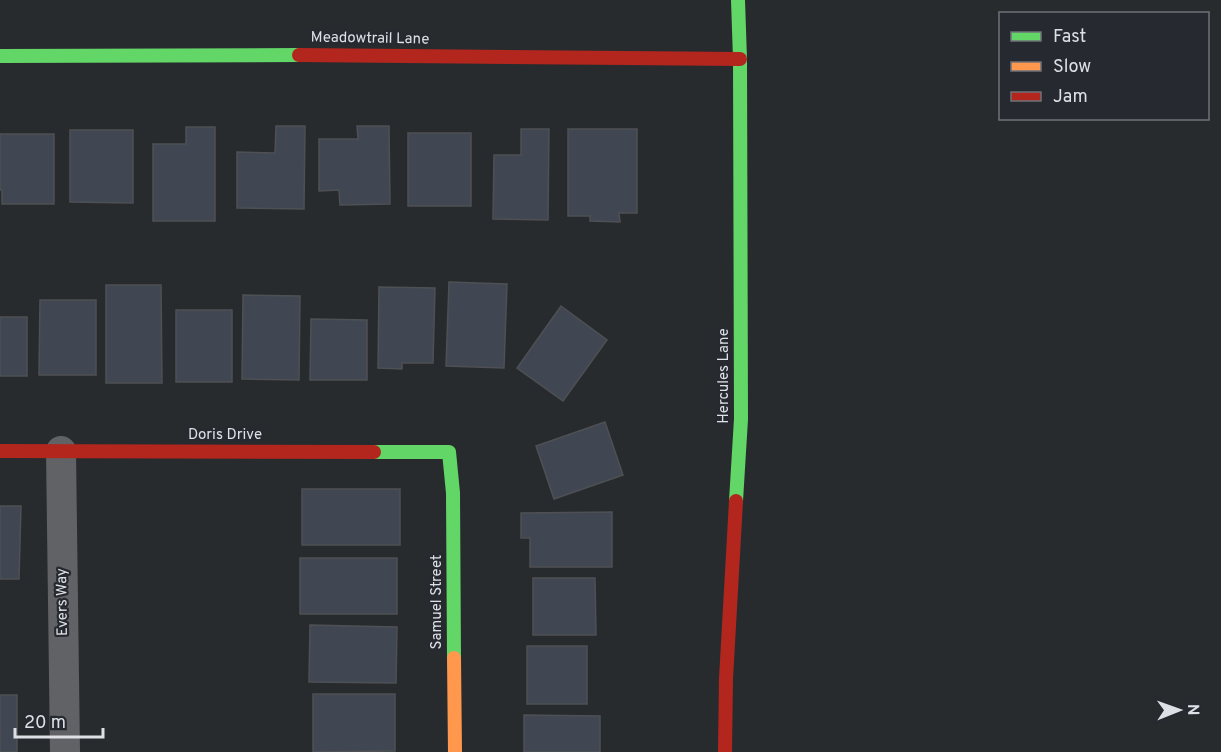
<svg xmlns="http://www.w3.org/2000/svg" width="1221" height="752" viewBox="0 0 1221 752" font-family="Overpass,sans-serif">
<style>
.building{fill:#404753;stroke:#4e5053;stroke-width:1.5}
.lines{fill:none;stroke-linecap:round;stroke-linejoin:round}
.street{stroke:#606265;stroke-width:30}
.fast{stroke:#63d668;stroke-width:14}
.slow{stroke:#ff974d;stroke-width:14}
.jam{stroke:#b3261e;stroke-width:14}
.labels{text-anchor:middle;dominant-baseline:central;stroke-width:4.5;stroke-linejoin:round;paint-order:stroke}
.street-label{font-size:15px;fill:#dde0e4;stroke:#262a30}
</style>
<rect width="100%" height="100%" fill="#282b2e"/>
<g class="building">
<polygon points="276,126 305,126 304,209 237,208 237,152 275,153"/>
<polygon points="357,126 389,126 390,204 340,205 339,190 319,191 319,139 358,139"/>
<polygon points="186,127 215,127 215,221 153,221 153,144 186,144"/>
<polygon points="521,129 549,129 548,220 493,219 494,155 521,155"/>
<polygon points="568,129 637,129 637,213 619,213 620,222 590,221 590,216 568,216"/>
<polygon points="70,130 133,130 133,203 70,202"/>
<rect x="408" y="133" width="63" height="73"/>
<polygon points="0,134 54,134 54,204 2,204 2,190 0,190"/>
<polygon points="449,282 507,284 504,368 446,366"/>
<polygon points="106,285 161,285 162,383 106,383"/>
<polygon points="379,287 435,288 433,363 402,363 402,369 378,368"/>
<polygon points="243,295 300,296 299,380 242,379"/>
<polygon points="40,300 96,300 96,375 39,375"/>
<polygon points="561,306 607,340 563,401 517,368"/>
<rect x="176" y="310" width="56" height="72"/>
<rect x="0" y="317" width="27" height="59"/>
<polygon points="311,319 367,320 367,380 310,380"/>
<polygon points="605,422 623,475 554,499 536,446"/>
<rect x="302" y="489" width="98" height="56"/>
<polygon points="0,506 21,506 19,579 0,579"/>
<polygon points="612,512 612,567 530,567 530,538 521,538 521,513"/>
<rect x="300" y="558" width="97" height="56"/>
<polygon points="533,578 595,578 596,635 533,635"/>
<polygon points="310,625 397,627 396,683 309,682"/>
<rect x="527" y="646" width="60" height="58"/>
<polygon points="313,694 395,694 395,751 313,752"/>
<rect x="0" y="695" width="17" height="57"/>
<polygon points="524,715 600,716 600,752 524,752"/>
</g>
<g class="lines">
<polyline class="street" points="61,451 65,752"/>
<g class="fast">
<polyline points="0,56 299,55"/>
<polyline points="374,452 449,452 453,493 454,658"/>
<polyline points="736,501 741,419 740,59 738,0"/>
</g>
<polyline class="slow" points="454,658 455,752"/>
<g class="jam">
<polyline points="299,55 740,59"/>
<polyline points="0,451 374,452"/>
<polyline points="725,752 726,679 736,501"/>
</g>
</g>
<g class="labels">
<g class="street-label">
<text transform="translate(370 39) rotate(1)">Meadowtrail Lane</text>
<text transform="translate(724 376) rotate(-90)">Hercules Lane</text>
<text x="225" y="435">Doris Drive</text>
<text transform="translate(63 602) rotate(-91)">Evers Way</text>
<text transform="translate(437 602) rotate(-90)">Samuel Street</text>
</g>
</g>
<rect x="999" y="12" width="210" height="108" fill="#262a30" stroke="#6f7378" stroke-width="1.5"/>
<rect x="1011" y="32" width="30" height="9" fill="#63d668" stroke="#6f7378" stroke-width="1.5"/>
<text x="1053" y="42" font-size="18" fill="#dde0e4">Fast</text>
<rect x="1011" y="62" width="30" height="9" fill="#ff974d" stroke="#6f7378" stroke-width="1.5"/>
<text x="1053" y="72" font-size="18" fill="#dde0e4">Slow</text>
<rect x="1011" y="92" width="30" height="9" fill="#b3261e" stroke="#6f7378" stroke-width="1.5"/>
<text x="1053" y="102" font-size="18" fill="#dde0e4">Jam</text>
<g transform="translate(1179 710) rotate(89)" stroke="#262a30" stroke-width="4.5" paint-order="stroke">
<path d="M0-4.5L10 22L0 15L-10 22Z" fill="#dde0e4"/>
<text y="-9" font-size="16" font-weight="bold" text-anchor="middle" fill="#dde0e4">N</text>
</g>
<path d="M15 728v9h88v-9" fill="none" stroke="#dde0e4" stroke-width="3"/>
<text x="24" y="728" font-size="18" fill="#dde0e4" stroke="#262a30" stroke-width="4.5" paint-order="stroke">20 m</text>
</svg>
